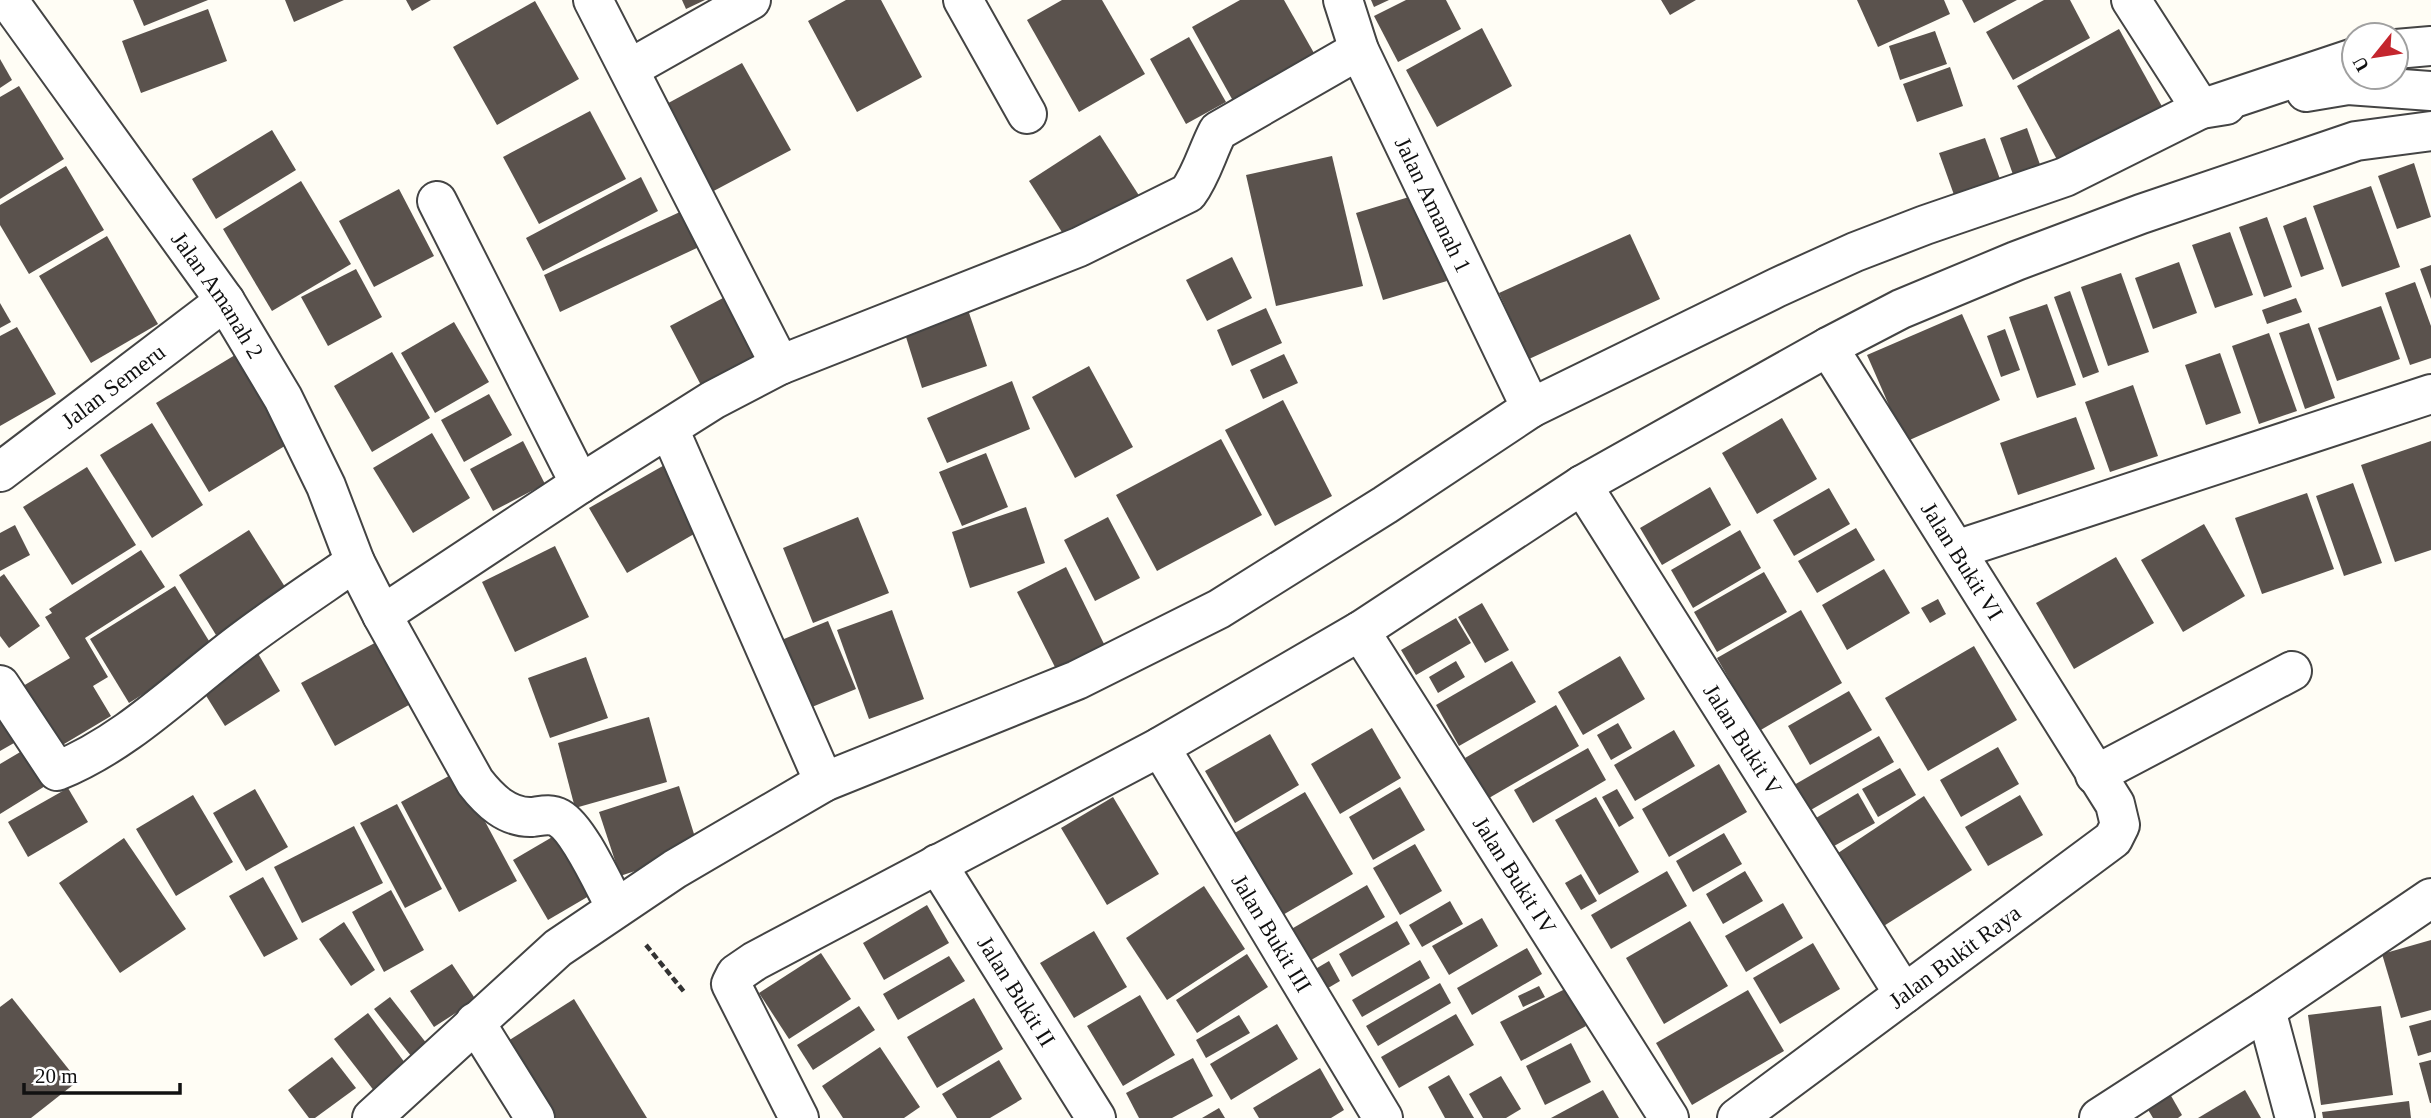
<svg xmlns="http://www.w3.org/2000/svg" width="2431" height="1118" viewBox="0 0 2431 1118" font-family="'Times New Roman',serif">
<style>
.building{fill:#5a524d}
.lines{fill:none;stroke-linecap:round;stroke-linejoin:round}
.minor-casing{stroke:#444;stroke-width:42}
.path{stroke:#333;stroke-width:4.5;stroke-dasharray:7 3.5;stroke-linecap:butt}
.minor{stroke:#fff;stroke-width:38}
.labels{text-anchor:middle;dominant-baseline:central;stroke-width:7;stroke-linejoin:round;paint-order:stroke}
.street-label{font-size:23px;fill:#111;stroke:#fff}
</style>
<rect width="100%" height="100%" fill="#fffdf5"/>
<g class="building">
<polygon points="133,0 208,0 144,26"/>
<polygon points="285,0 344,0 294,22"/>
<polygon points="406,0 431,0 412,11"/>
<polygon points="682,0 705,0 686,9"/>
<polygon points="846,0 881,0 922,77 857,112 808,21"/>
<polygon points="1062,0 1102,0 1145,74 1079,112 1027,20"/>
<polygon points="1240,0 1284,0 1319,62 1237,108 1192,27"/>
<polygon points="1371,0 1389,0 1374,7"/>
<polygon points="1406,0 1446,0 1461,29 1398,62 1374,16"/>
<polygon points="1661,0 1696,0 1670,15"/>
<polygon points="1857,0 1944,0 1950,14 1878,47"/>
<polygon points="1962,0 2017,0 1974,23"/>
<polygon points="2044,0 2070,0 2090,38 2013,80 1986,32"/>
<polygon points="535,1 579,79 497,125 453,47"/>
<polygon points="208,9 227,61 141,93 122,41"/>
<polygon points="1482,28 1512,86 1437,127 1406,70"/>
<polygon points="2119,29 2164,110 2061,167 2017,86"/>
<polygon points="1935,31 1947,64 1900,80 1889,46"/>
<polygon points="1189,37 1226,102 1186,124 1150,59"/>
<polygon points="0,59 12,80 0,88"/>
<polygon points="742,63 791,150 708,194 661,107"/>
<polygon points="1950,67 1963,106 1917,122 1903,84"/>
<polygon points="19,86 64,159 0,199 0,97"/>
<polygon points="590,111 626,179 539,224 503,157"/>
<polygon points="2027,128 2043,173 2016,183 2000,138"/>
<polygon points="272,130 296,170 216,219 192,179"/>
<polygon points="1100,135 1140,197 1069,243 1029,181"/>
<polygon points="1985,138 2004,190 1958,206 1939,153"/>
<polygon points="1332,156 1363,286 1276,306 1246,175"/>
<polygon points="2414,163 2431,217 2397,229 2378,176"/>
<polygon points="66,166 104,230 29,274 0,225 0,205"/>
<polygon points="641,177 658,211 543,271 526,238"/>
<polygon points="301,181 351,264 272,311 223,229"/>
<polygon points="2371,186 2400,267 2342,287 2313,206"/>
<polygon points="399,189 434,256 374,287 339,221"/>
<polygon points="1419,194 1447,281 1383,300 1356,213"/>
<polygon points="682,211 699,247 560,312 544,275"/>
<polygon points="2267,217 2292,287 2264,297 2239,227"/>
<polygon points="2306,217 2324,269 2301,277 2283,226"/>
<polygon points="2230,232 2253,295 2215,308 2192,245"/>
<polygon points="1630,234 1660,299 1529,359 1499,293"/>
<polygon points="107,236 158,324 91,363 39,276"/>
<polygon points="1232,257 1252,298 1207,321 1186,280"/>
<polygon points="2179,262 2197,313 2153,329 2135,278"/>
<polygon points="2431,265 2431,299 2420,269"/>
<polygon points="356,269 382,317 328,346 301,297"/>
<polygon points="2121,273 2149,352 2108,366 2081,287"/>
<polygon points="2415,282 2431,326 2431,358 2410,365 2385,293"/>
<polygon points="2070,291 2099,372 2083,378 2054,297"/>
<polygon points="723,298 758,363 704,391 670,326"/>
<polygon points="964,298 987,366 922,388 900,318"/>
<polygon points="2296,298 2302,312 2267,324 2262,310"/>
<polygon points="0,303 11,322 0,328"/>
<polygon points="2047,304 2076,385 2037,398 2009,317"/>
<polygon points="2381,306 2400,359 2337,381 2318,328"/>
<polygon points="1266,308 1282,343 1232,366 1217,330"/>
<polygon points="1962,314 2000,400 1905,442 1867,355"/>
<polygon points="454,322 489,382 435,413 401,353"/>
<polygon points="2309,323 2335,398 2305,409 2279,333"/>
<polygon points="17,327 56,394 0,426 0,336"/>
<polygon points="2005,329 2020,370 2001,377 1987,336"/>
<polygon points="2269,333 2297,411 2259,424 2232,346"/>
<polygon points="392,352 430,418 372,452 334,386"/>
<polygon points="2220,353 2241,413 2206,425 2185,365"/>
<polygon points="1284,354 1298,383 1263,399 1250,370"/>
<polygon points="235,355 288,444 209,492 156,403"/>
<polygon points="1089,366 1133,447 1075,478 1032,397"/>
<polygon points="1012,381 1030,429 947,463 927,418"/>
<polygon points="2133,385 2158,456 2110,472 2085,402"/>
<polygon points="489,394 512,435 464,462 441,420"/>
<polygon points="1283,400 1332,496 1275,526 1225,430"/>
<polygon points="2076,417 2095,469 2018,495 2000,443"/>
<polygon points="1782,418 1817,479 1757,514 1722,453"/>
<polygon points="152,423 203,505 152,538 100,455"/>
<polygon points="432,433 470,498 413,533 373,468"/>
<polygon points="1221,439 1262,515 1157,571 1116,495"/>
<polygon points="523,441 545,484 493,511 470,469"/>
<polygon points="2431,441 2431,550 2395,562 2361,465"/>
<polygon points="986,453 1008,507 962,526 939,472"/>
<polygon points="668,463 706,527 627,573 589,508"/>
<polygon points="87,467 136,545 72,585 23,507"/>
<polygon points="2353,483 2382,563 2344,576 2316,496"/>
<polygon points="1710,487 1731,525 1662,565 1640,528"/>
<polygon points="1829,488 1850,524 1794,556 1773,520"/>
<polygon points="2307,493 2334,569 2262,594 2235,518"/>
<polygon points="1026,507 1045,563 970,588 952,532"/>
<polygon points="858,517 889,593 813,623 783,548"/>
<polygon points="1108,517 1140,578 1095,601 1064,540"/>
<polygon points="2204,524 2245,596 2183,632 2141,560"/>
<polygon points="15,525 30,555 0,571 0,533"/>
<polygon points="1856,528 1875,560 1817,593 1798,561"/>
<polygon points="249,530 287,590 216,635 179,575"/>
<polygon points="1740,530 1761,568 1693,608 1671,570"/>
<polygon points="555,546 589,617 515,652 482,582"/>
<polygon points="141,550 165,587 85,638 108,677 93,686 111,716 49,753 13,692 70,658 45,617 52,613 49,609"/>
<polygon points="2116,557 2154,623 2074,669 2036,603"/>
<polygon points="1066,567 1107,650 1059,675 1017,592"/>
<polygon points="1884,569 1910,613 1847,650 1822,605"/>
<polygon points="1764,572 1787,612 1717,652 1694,612"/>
<polygon points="4,574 40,626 9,648 0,636 0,577"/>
<polygon points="175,586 214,649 129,703 90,639"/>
<polygon points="1938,599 1946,614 1930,623 1921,608"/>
<polygon points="1482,603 1509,650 1485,663 1458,617"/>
<polygon points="892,610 924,699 869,719 837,630"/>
<polygon points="1801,610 1842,683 1759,731 1717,658"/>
<polygon points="1456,618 1471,643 1416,675 1401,650"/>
<polygon points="828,621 856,689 807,709 779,641"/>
<polygon points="382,639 416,701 335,746 301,683"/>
<polygon points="1974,646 2017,720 1928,771 1885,698"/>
<polygon points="256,650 280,691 225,726 200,686"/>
<polygon points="1620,656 1645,699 1583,735 1558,692"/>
<polygon points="586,657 608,718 550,738 528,678"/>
<polygon points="1456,661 1465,677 1438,693 1429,677"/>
<polygon points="1512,661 1536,702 1459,746 1436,705"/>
<polygon points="1849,691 1872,730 1810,765 1788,726"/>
<polygon points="1556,705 1579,746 1489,798 1465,758"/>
<polygon points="649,717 667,782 575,808 558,743"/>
<polygon points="0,718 14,743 0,751"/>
<polygon points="1618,723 1632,748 1611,760 1597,735"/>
<polygon points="1372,728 1401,778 1340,814 1311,764"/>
<polygon points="1674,730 1695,766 1635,801 1614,765"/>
<polygon points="1270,734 1299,785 1235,823 1205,771"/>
<polygon points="1879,736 1894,762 1809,811 1794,785"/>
<polygon points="1998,747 2019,784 1961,817 1940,780"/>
<polygon points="27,748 50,783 0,814 0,764"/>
<polygon points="1588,748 1606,780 1533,823 1514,790"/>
<polygon points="1719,764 1747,812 1669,857 1642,809"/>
<polygon points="1900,768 1916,795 1878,817 1862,789"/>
<polygon points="458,771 517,881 459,912 401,802"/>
<polygon points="679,786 699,850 620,876 599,812"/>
<polygon points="1400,787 1425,830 1373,860 1349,817"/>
<polygon points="68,788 88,822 28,857 8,822"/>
<polygon points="255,789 288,847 246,871 213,813"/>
<polygon points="1617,789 1634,818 1619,827 1602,797"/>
<polygon points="1305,792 1353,874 1281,916 1233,834"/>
<polygon points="1858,793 1875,823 1827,850 1811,821"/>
<polygon points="193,795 233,862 176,896 136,829"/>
<polygon points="2020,795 2043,835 1988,866 1965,827"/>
<polygon points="1924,796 1972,870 1879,929 1832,857"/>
<polygon points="1113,797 1159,874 1107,905 1061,828"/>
<polygon points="1596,797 1639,872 1599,895 1555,820"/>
<polygon points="397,804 442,889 405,908 360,823"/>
<polygon points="354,826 383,883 302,923 274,867"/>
<polygon points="1724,833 1742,864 1693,892 1676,861"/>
<polygon points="554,836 589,896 548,920 513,860"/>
<polygon points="124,838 186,929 120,973 59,883"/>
<polygon points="1415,844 1442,891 1400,915 1373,868"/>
<polygon points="1667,871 1687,906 1611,949 1591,915"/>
<polygon points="1745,871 1763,901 1723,924 1706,894"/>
<polygon points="1581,874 1597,901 1581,910 1565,883"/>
<polygon points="263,877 298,939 264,957 229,896"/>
<polygon points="1367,885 1385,917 1306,963 1288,931"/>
<polygon points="1204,886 1245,949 1167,1000 1126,938"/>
<polygon points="391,890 424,950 384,972 352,912"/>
<polygon points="1450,901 1463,924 1422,947 1409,925"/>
<polygon points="1783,903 1803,938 1746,972 1725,936"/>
<polygon points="927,905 949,943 884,980 863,943"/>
<polygon points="1482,918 1498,946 1449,975 1432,946"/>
<polygon points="1397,921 1410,944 1352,977 1339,954"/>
<polygon points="1690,921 1728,986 1664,1024 1626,958"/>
<polygon points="344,922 375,970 351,986 319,939"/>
<polygon points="1094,931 1127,987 1074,1018 1040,963"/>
<polygon points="2431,940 2431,1010 2401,1018 2382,954"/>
<polygon points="1813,943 1840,989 1780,1024 1753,978"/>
<polygon points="1527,948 1542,974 1472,1015 1457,988"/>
<polygon points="821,953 851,999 789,1039 759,993"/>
<polygon points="1247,954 1268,987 1197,1033 1176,1000"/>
<polygon points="949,956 965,981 898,1020 883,994"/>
<polygon points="1420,960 1430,978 1362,1017 1352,1000"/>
<polygon points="1329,961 1340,981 1323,991 1312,971"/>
<polygon points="452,964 476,1000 434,1027 410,991"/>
<polygon points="1440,983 1451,1003 1378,1046 1366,1026"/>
<polygon points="1539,986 1545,997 1523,1007 1518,996"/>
<polygon points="1567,988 1586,1026 1521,1061 1500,1022"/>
<polygon points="1748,990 1784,1051 1692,1105 1656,1043"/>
<polygon points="1140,995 1175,1055 1123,1086 1087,1026"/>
<polygon points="390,997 431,1049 415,1061 374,1009"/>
<polygon points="12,998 78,1081 31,1118 0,1118 0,1007"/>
<polygon points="974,998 1003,1049 937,1088 907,1037"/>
<polygon points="574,999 647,1118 556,1118 508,1041"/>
<polygon points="859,1006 875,1030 813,1070 797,1045"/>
<polygon points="2381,1006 2393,1095 2321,1105 2308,1015"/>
<polygon points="368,1013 408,1067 375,1092 334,1039"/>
<polygon points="1456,1014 1474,1045 1399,1088 1381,1057"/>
<polygon points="1239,1015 1250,1033 1206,1058 1196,1040"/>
<polygon points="2431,1020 2431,1052 2418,1056 2409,1026"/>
<polygon points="1277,1024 1298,1059 1231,1100 1210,1064"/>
<polygon points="1571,1043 1591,1082 1545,1105 1526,1066"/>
<polygon points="880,1047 920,1107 904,1118 843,1118 822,1086"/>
<polygon points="332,1057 356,1088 315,1118 309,1118 288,1090"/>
<polygon points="1193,1058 1213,1096 1172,1118 1139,1118 1126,1093"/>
<polygon points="999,1060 1022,1099 990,1118 957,1118 942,1094"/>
<polygon points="2431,1060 2431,1103 2430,1103 2419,1063"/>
<polygon points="1320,1068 1344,1110 1331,1118 1259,1118 1253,1108"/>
<polygon points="1449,1075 1474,1118 1445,1118 1428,1087"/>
<polygon points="1501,1076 1521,1109 1506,1118 1483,1118 1469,1094"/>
<polygon points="1603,1090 1619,1118 1551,1118"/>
<polygon points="2245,1090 2261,1118 2198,1118"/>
<polygon points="2170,1094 2182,1115 2178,1118 2153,1118 2147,1108"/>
<polygon points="2409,1101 2411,1118 2323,1118 2322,1112"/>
<polygon points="1219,1108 1225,1118 1202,1118"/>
</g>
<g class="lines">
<defs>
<g id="minor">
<path id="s1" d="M8 0 225 301 283 398 326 486 355 562 382 615 475 782C489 800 507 818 532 817 541 816 550 813 559 818 579 829 604 886 616 908"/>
<polyline points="593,0 780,365"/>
<polyline points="963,0 1027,114"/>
<path id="s2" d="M1343 0 1359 50 1531 408"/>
<polyline points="2131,0 2201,109 2226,105"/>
<polyline points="2396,49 2431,46"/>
<polyline points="629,69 751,0"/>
<polyline points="2306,92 2348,85 2431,91"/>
<polyline points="437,201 580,484"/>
<polyline points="669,429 824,782"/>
<path id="s3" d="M0 472 225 301"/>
<path id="s4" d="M1582 485 1904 994"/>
<polyline points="1956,550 2431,394"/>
<path d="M382 615 580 484 713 400 780 365 1079 247 1188 193C1202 174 1207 152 1218 131L1359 50"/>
<path id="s5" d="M1360 631 1669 1118"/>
<path d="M0 685 57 771C129 742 184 684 245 639 281 612 319 587 355 562"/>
<path id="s6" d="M1160 747 1383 1118"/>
<polyline points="2095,775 2292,671"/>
<path id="s7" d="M937 864 1096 1118"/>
<polyline points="2266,1010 2295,1118"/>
<polyline points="475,1022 535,1118"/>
<polyline points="372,1118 558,948 675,869 824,782 1077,680 1219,609 1385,505 1531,408 1776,288 1855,252 1925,225 2065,177 2201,109 2354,58"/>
<polyline points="799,1118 731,984 736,974 755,961 1160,747 1360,631 1582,485 1828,347 1901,309 2016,261 2141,214 2356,141 2431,131"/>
<path id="s8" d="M1737 1118 2113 839 2120 825 2115 804 1828 347"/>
<polyline points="2099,1118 2266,1010 2431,898"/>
</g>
</defs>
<use href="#minor" class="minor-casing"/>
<polyline class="path" points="646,945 685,993"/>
<use href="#minor" class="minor"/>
</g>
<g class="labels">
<g class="street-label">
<text stroke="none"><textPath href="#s2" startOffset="224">Jalan Amanah 1</textPath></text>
<text stroke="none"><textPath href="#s1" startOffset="362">Jalan Amanah 2</textPath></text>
<text stroke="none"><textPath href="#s3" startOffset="142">Jalan Semeru</textPath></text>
<text transform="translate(1962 561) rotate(58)">Jalan Bukit VI</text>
<text stroke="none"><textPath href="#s4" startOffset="301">Jalan Bukit V</textPath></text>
<text stroke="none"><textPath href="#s5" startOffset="289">Jalan Bukit IV</textPath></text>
<text stroke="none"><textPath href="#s6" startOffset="217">Jalan Bukit III</textPath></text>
<text stroke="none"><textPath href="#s8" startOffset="271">Jalan Bukit Raya</textPath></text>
<text stroke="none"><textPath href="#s7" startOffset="150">Jalan Bukit II</textPath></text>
</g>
</g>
<g transform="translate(2375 56) rotate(240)"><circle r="33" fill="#ffffff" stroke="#a0a0a0" stroke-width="2"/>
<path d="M0-5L12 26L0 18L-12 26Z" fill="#c4262e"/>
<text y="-10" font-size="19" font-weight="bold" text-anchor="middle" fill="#111111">U</text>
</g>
<path d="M24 1083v10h156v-10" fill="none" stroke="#111111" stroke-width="3.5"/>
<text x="35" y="1083" font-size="21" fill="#111111" stroke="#ffffff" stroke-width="5" paint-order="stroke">20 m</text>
</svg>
